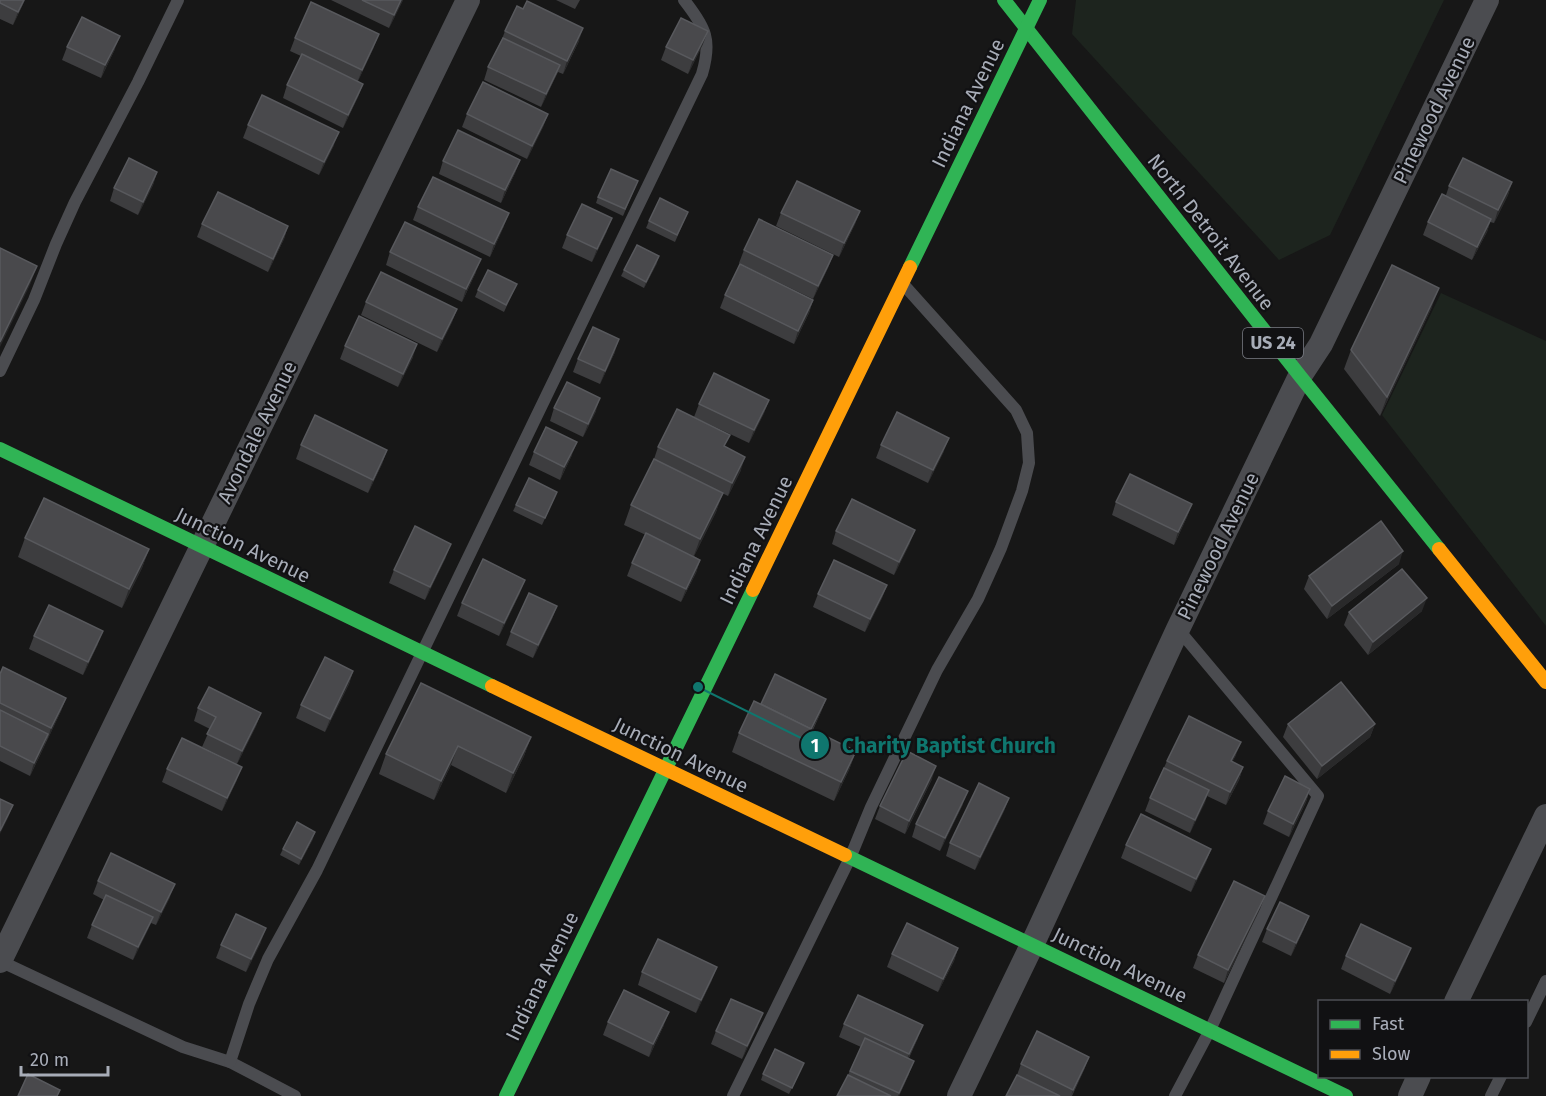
<svg xmlns="http://www.w3.org/2000/svg" width="1546" height="1096" viewBox="0 0 1546 1096" font-family="'Fira Sans',sans-serif">
<style>
.green{fill:#1d241e}
.lines{fill:none;stroke-linecap:round;stroke-linejoin:round}
.lane{stroke:#4b4c50;stroke-width:12}
.street{stroke:#4b4c50;stroke-width:24}
.fast{stroke:#30b455;stroke-width:14}
.slow{stroke:#ff9f0a;stroke-width:14}
.wall{fill:#3d3d3f}
.shaded-wall{fill:#29292a}
.building{fill:#49494c;stroke:#58595d;stroke-width:1.5}
.labels{text-anchor:middle;dominant-baseline:central;stroke-width:4.5;stroke-linejoin:round;paint-order:stroke}
.shield{fill:#111113;stroke:#7b7e86;stroke-width:1.5}
.shield-label{font-size:18px;font-weight:bold;fill:#a8adb8}
.street-label{font-size:20px;fill:#a8adb8;stroke:#111113}
.leader{fill:none;stroke:#0f766e;stroke-width:2}
.callout-dot{fill:#0f766e;stroke:#111113;stroke-width:2}
.mark-label{font-size:18px;text-anchor:middle;font-weight:bold;fill:#fff}
.callout-label{font-size:21px;text-anchor:middle;font-weight:bold;fill:#0f766e;stroke:#111113;stroke-width:4.5;stroke-linejoin:round;paint-order:stroke}
</style>
<rect width="100%" height="100%" fill="#171717"/>
<g class="green">
<polygon points="1076,0 1444,0 1330,235 1279,260 1072,34"/>
<polygon points="1441,293 1546,341 1546,626 1382,415"/>
</g>
<g class="lines">
<g class="lane">
<polyline points="0,371 34,300 56,244 75,202 138,82 178,0"/>
<polyline points="0,961 183,1047 230,1062 295,1096"/>
<polyline points="1526,1022 1546,981"/>
<path d="M230 1062 249 1004 268 959 317 870 702 74C712 40 706 28 684 0"/>
<polyline points="733,1096 850,858 871,807 937,670 978,599 1001,548 1022,491 1029,463 1027,433 1016,410 904,285"/>
<polyline points="1175,1096 1210,1030 1318,796 1178,629"/>
<polyline points="1491,1096 1501,1076"/>
</g>
<g class="street">
<polyline points="0,961 468,0"/>
<polyline points="1456,1002 1546,816"/>
<polyline points="959,1096 1032,945 1178,629 1300,376 1321,344 1487,0"/>
<polyline points="1410,1096 1419,1076"/>
</g>
<g class="fast">
<polyline points="1004,0 1300,376 1439,549"/>
<polyline points="910,267 1040,0"/>
<polyline points="0,449 492,686"/>
<polyline points="845,855 1346,1096"/>
<polyline points="506,1096 753,590"/>
</g>
<g class="slow">
<polyline points="1439,549 1546,682"/>
<polyline points="753,590 910,267"/>
<polyline points="492,686 845,855"/>
</g>
</g>
<g class="wall">
<polygon points="0,0 25,0 13,25 0,19"/>
<polygon points="331,0 403,0 389,28"/>
<polygon points="556,0 580,0 575,9"/>
<polygon points="505,31 579,41 563,74 558,72 541,107 484,80 488,67 502,39"/>
<polygon points="295,38 374,47 358,81 363,84 358,97 343,128 283,98 287,85 301,56 290,51"/>
<polygon points="703,44 688,74 661,60 666,47"/>
<polygon points="67,47 115,49 101,78 62,60"/>
<polygon points="467,114 548,114 543,127 527,159 462,127"/>
<polygon points="248,125 334,145 319,175 243,138"/>
<polygon points="520,160 515,173 501,203 439,174 443,161"/>
<polygon points="157,172 153,185 138,215 110,201 114,188"/>
<polygon points="638,181 623,216 596,203 598,197"/>
<polygon points="1512,182 1508,195 1494,223 1490,222 1487,232 1472,260 1423,235 1428,222 1446,195 1449,186"/>
<polygon points="418,207 504,226 490,257 413,220"/>
<polygon points="860,211 855,224 839,257 776,226 781,213"/>
<polygon points="688,212 675,242 646,228 649,221"/>
<polygon points="202,224 288,226 284,239 268,272 197,237"/>
<polygon points="607,231 592,262 562,248 567,235"/>
<polygon points="744,250 833,255 828,268 813,299 739,263"/>
<polygon points="390,252 476,272 462,302 386,265"/>
<polygon points="657,263 644,288 621,276 624,270"/>
<polygon points="517,284 504,312 475,297 478,290"/>
<polygon points="725,295 813,300 809,313 794,344 720,308"/>
<polygon points="366,302 457,309 452,322 437,352 361,315"/>
<polygon points="1432,307 1380,416 1344,369 1351,350"/>
<polygon points="345,346 413,357 398,387 340,359"/>
<polygon points="615,352 600,384 573,372 578,359"/>
<polygon points="769,400 764,413 749,443 694,417 699,404"/>
<polygon points="554,408 596,411 583,437 550,421"/>
<polygon points="301,445 387,450 382,464 368,493 296,459"/>
<polygon points="881,445 944,451 928,483 876,458"/>
<polygon points="658,447 726,447 741,470 728,496 722,493 716,512 694,556 700,560 696,573 681,602 627,576 632,563 646,535 624,525 631,505 654,459"/>
<polygon points="534,452 572,455 560,480 529,465"/>
<polygon points="557,492 542,525 513,511 516,505"/>
<polygon points="1116,502 1192,504 1187,517 1174,545 1112,515"/>
<polygon points="836,531 910,543 894,575 832,544"/>
<polygon points="25,538 149,549 142,568 122,608 18,557"/>
<polygon points="446,557 425,600 389,583 394,570"/>
<polygon points="1399,564 1327,619 1304,589 1309,576"/>
<polygon points="887,585 882,598 865,632 813,607 818,594"/>
<polygon points="520,593 499,636 457,616 462,603"/>
<polygon points="557,606 552,619 533,658 506,645 511,632"/>
<polygon points="1422,611 1368,655 1344,625 1349,612"/>
<polygon points="34,636 98,644 83,675 29,649"/>
<polygon points="353,671 349,684 325,732 296,718 301,705"/>
<polygon points="0,674 66,698 61,711 30,776 0,761"/>
<polygon points="826,699 821,712 813,730 856,751 849,770 834,801 732,752 739,733 761,704"/>
<polygon points="198,708 261,713 256,726 237,764 202,747 210,729 194,721"/>
<polygon points="1288,724 1375,724 1370,737 1317,779 1283,737"/>
<polygon points="531,737 524,756 506,793 451,765 434,800 379,774 386,754"/>
<polygon points="1236,755 1232,762 1243,767 1239,780 1226,805 1207,796 1190,833 1145,811 1150,798 1167,761"/>
<polygon points="167,769 237,780 222,811 162,782"/>
<polygon points="932,779 905,834 875,819 880,806"/>
<polygon points="1310,789 1306,802 1289,837 1263,824 1268,811"/>
<polygon points="1009,798 1004,811 975,870 946,856 950,843"/>
<polygon points="963,804 940,851 912,837 916,824"/>
<polygon points="313,839 299,865 280,855 283,849"/>
<polygon points="1126,845 1211,849 1206,862 1191,892 1121,858"/>
<polygon points="98,881 170,897 156,925 151,923 133,960 87,938 92,925 104,900 93,894"/>
<polygon points="1265,896 1260,909 1224,983 1193,968 1198,955"/>
<polygon points="1267,929 1304,929 1291,956 1262,942"/>
<polygon points="261,942 246,972 216,958 221,945"/>
<polygon points="958,948 954,961 938,992 887,967 892,954"/>
<polygon points="1346,956 1406,961 1390,994 1341,969"/>
<polygon points="642,972 712,980 696,1013 638,985"/>
<polygon points="608,1022 664,1025 649,1057 603,1035"/>
<polygon points="844,1024 918,1038 909,1058 909,1074 899,1096 837,1096 848,1075 861,1047 839,1037"/>
<polygon points="758,1026 742,1059 711,1044 716,1031"/>
<polygon points="1089,1057 1084,1070 1072,1096 1006,1096 1017,1075 1021,1064"/>
<polygon points="804,1063 789,1094 761,1080 763,1074"/>
</g>
<g class="shaded-wall">
<polygon points="24,0 25,0 13,25 18,12"/>
<polygon points="401,0 403,0 389,28 394,15"/>
<polygon points="583,28 579,41 563,74 567,61"/>
<polygon points="708,31 703,44 688,74 693,60"/>
<polygon points="379,34 374,47 357,83 362,70"/>
<polygon points="120,36 115,49 101,78 105,65"/>
<polygon points="560,65 555,78 541,107 546,94"/>
<polygon points="363,84 358,97 343,128 348,115"/>
<polygon points="548,114 543,127 527,159 532,146"/>
<polygon points="339,132 334,145 319,175 324,162"/>
<polygon points="520,160 515,173 501,203 505,190"/>
<polygon points="157,172 153,185 138,215 143,202"/>
<polygon points="1512,182 1508,195 1494,223 1498,210"/>
<polygon points="860,211 855,224 839,257 844,243"/>
<polygon points="509,213 504,226 490,257 494,244"/>
<polygon points="612,218 607,231 592,262 597,249"/>
<polygon points="1491,219 1487,232 1472,260 1477,247"/>
<polygon points="288,226 284,239 268,272 273,259"/>
<polygon points="833,255 828,268 813,299 818,286"/>
<polygon points="659,256 657,263 644,288 646,282"/>
<polygon points="481,259 476,272 462,302 466,289"/>
<polygon points="37,266 30,285 0,347 0,342"/>
<polygon points="1439,288 1432,307 1380,416 1387,397"/>
<polygon points="813,300 809,313 794,344 798,331"/>
<polygon points="457,309 452,322 437,352 442,339"/>
<polygon points="619,339 615,352 600,384 605,371"/>
<polygon points="417,344 413,357 398,387 403,374"/>
<polygon points="600,398 596,411 583,437 588,424"/>
<polygon points="769,400 764,413 749,443 754,430"/>
<polygon points="949,438 944,451 928,483 933,470"/>
<polygon points="577,442 572,455 560,480 564,467"/>
<polygon points="387,450 382,464 368,493 373,480"/>
<polygon points="745,457 741,470 728,496 732,483"/>
<polygon points="723,493 716,512 693,558 700,539"/>
<polygon points="1192,504 1187,517 1174,545 1178,532"/>
<polygon points="915,530 910,543 894,575 899,562"/>
<polygon points="451,544 446,557 425,600 430,587"/>
<polygon points="149,549 142,568 122,608 129,589"/>
<polygon points="1403,551 1399,564 1327,619 1332,606"/>
<polygon points="700,560 696,573 681,602 686,589"/>
<polygon points="525,580 520,593 499,636 504,623"/>
<polygon points="887,585 882,598 865,632 870,619"/>
<polygon points="1427,598 1422,611 1368,655 1373,642"/>
<polygon points="557,606 552,619 533,658 538,645"/>
<polygon points="103,631 98,644 83,675 88,662"/>
<polygon points="353,671 349,684 325,732 330,719"/>
<polygon points="66,698 61,711 47,741 51,728"/>
<polygon points="826,699 821,712 805,744 810,731"/>
<polygon points="261,713 256,726 237,764 242,751"/>
<polygon points="1375,724 1370,737 1317,779 1322,766"/>
<polygon points="48,734 44,747 30,776 34,763"/>
<polygon points="531,737 524,756 506,793 513,773"/>
<polygon points="1241,742 1236,755 1226,774 1231,761"/>
<polygon points="458,746 451,765 434,800 441,781"/>
<polygon points="856,751 849,770 834,801 841,782"/>
<polygon points="936,766 932,779 905,834 909,821"/>
<polygon points="242,767 237,780 222,811 227,798"/>
<polygon points="1243,767 1239,780 1226,805 1230,792"/>
<polygon points="1310,789 1306,802 1289,837 1293,824"/>
<polygon points="1209,790 1205,803 1190,833 1195,820"/>
<polygon points="968,791 963,804 940,851 945,838"/>
<polygon points="1009,798 1004,811 975,870 980,857"/>
<polygon points="13,805 8,818 0,834 0,831"/>
<polygon points="315,832 313,839 299,865 301,859"/>
<polygon points="1211,849 1206,862 1191,892 1196,879"/>
<polygon points="175,884 170,897 156,925 161,912"/>
<polygon points="1265,896 1260,909 1224,983 1228,970"/>
<polygon points="1309,916 1304,929 1291,956 1296,943"/>
<polygon points="153,917 148,930 133,960 138,947"/>
<polygon points="266,928 261,942 246,972 251,959"/>
<polygon points="958,948 954,961 938,992 943,979"/>
<polygon points="1411,948 1406,961 1390,994 1395,981"/>
<polygon points="717,967 712,980 696,1013 701,1000"/>
<polygon points="669,1012 664,1025 649,1057 653,1044"/>
<polygon points="763,1013 758,1026 742,1059 747,1046"/>
<polygon points="923,1025 918,1038 904,1067 909,1054"/>
<polygon points="1089,1057 1084,1070 1071,1096 1073,1090"/>
<polygon points="914,1061 909,1074 899,1096 898,1096"/>
</g>
<g class="building">
<polygon points="0,0 24,0 18,12 0,3"/>
<polygon points="362,0 401,0 394,15"/>
<polygon points="527,1 583,28 567,61 505,31 517,6 523,9"/>
<polygon points="311,2 379,34 362,70 295,38"/>
<polygon points="82,17 120,36 105,65 67,47"/>
<polygon points="681,18 708,31 693,60 666,47"/>
<polygon points="503,38 560,65 546,94 488,67"/>
<polygon points="302,54 363,84 348,115 287,85"/>
<polygon points="483,82 548,114 532,146 467,114"/>
<polygon points="262,95 339,132 324,162 248,125"/>
<polygon points="458,130 520,160 505,190 443,161"/>
<polygon points="129,158 157,172 143,202 114,188"/>
<polygon points="1463,158 1512,182 1498,210 1449,186"/>
<polygon points="611,169 638,181 625,209 598,197"/>
<polygon points="433,177 509,213 494,244 418,207"/>
<polygon points="797,181 860,211 844,243 781,213"/>
<polygon points="218,192 288,226 273,259 202,224"/>
<polygon points="1442,194 1491,219 1477,247 1428,222"/>
<polygon points="660,198 688,212 677,235 649,221"/>
<polygon points="582,204 612,218 597,249 567,235"/>
<polygon points="759,219 833,255 818,286 744,250"/>
<polygon points="405,222 481,259 466,289 390,252"/>
<polygon points="637,245 659,256 646,282 624,270"/>
<polygon points="0,248 37,266 0,342"/>
<polygon points="740,264 813,300 798,331 725,295"/>
<polygon points="1392,265 1439,288 1387,397 1351,350"/>
<polygon points="488,270 517,284 506,305 478,290"/>
<polygon points="381,272 457,309 442,339 366,302"/>
<polygon points="359,316 417,344 403,374 345,346"/>
<polygon points="593,327 619,339 605,371 578,359"/>
<polygon points="714,373 769,400 754,430 699,404"/>
<polygon points="567,382 600,398 588,424 554,408"/>
<polygon points="677,409 730,435 724,446 745,457 732,483 658,447"/>
<polygon points="897,412 949,438 933,470 881,445"/>
<polygon points="315,415 387,450 373,480 301,445"/>
<polygon points="546,427 577,442 564,467 534,452"/>
<polygon points="654,459 723,493 700,539 631,505"/>
<polygon points="1130,474 1192,504 1178,532 1116,502"/>
<polygon points="529,478 557,492 545,518 516,505"/>
<polygon points="44,498 149,549 129,589 25,538"/>
<polygon points="852,499 915,530 899,562 836,531"/>
<polygon points="1381,521 1403,551 1332,606 1309,576"/>
<polygon points="415,526 451,544 430,587 394,570"/>
<polygon points="646,533 700,560 686,589 632,563"/>
<polygon points="483,559 525,580 504,623 462,603"/>
<polygon points="834,560 887,585 870,619 818,594"/>
<polygon points="1402,569 1427,598 1373,642 1349,612"/>
<polygon points="529,593 557,606 538,645 511,632"/>
<polygon points="49,605 103,631 88,662 34,636"/>
<polygon points="325,657 353,671 330,719 301,705"/>
<polygon points="3,667 66,698 51,728 0,703 0,674"/>
<polygon points="775,674 826,699 811,729 761,704"/>
<polygon points="1341,682 1375,724 1322,766 1288,724"/>
<polygon points="421,683 531,737 513,773 458,746 441,781 386,754"/>
<polygon points="209,687 261,713 242,751 207,734 216,717 198,708"/>
<polygon points="754,701 856,751 841,782 739,733"/>
<polygon points="0,710 48,734 34,763 0,746"/>
<polygon points="1189,716 1241,742 1231,761 1243,767 1230,792 1167,761"/>
<polygon points="182,738 242,767 227,798 167,769"/>
<polygon points="907,751 936,766 909,821 880,806"/>
<polygon points="1164,768 1209,790 1195,820 1150,798"/>
<polygon points="1285,776 1310,789 1293,824 1268,811"/>
<polygon points="939,777 968,791 945,838 916,824"/>
<polygon points="979,783 1009,798 980,857 950,843"/>
<polygon points="0,799 13,805 0,831"/>
<polygon points="1141,814 1211,849 1196,879 1126,845"/>
<polygon points="297,822 315,832 301,859 283,849"/>
<polygon points="111,853 175,884 161,912 98,881"/>
<polygon points="1234,881 1265,896 1228,970 1198,955"/>
<polygon points="106,895 153,917 138,947 92,925"/>
<polygon points="1280,902 1309,916 1296,943 1267,929"/>
<polygon points="236,914 266,928 251,959 221,945"/>
<polygon points="907,923 958,948 943,979 892,954"/>
<polygon points="1361,924 1411,948 1395,981 1346,956"/>
<polygon points="658,939 717,967 701,1000 642,972"/>
<polygon points="624,990 669,1012 653,1044 608,1022"/>
<polygon points="858,995 923,1025 909,1054 844,1024"/>
<polygon points="731,999 763,1013 747,1046 716,1031"/>
<polygon points="1037,1031 1089,1057 1073,1090 1021,1064"/>
<polygon points="865,1038 914,1061 899,1093 850,1071"/>
<polygon points="775,1049 804,1063 792,1088 763,1074"/>
<polygon points="28,1074 60,1090 57,1096 18,1096"/>
<polygon points="848,1075 891,1096 837,1096"/>
<polygon points="1017,1075 1060,1096 1006,1096"/>
</g>
<g class="labels">
<rect class="shield" x="1243" y="328" width="60" height="30" rx="4.5"/>
<g class="shield-label">
<text x="1273" y="343">US 24</text>
</g>
<g class="street-label">
<text transform="translate(968 103) rotate(-64)">Indiana Avenue</text>
<text transform="translate(1434 110) rotate(-64)">Pinewood Avenue</text>
<text transform="translate(1211 232) rotate(52)">North Detroit Avenue</text>
<text transform="translate(257 432) rotate(-64)">Avondale Avenue</text>
<text transform="translate(756 540) rotate(-64)">Indiana Avenue</text>
<text transform="translate(243 545) rotate(26)">Junction Avenue</text>
<text transform="translate(1218 546) rotate(-64)">Pinewood Avenue</text>
<text transform="translate(681 755) rotate(26)">Junction Avenue</text>
<text transform="translate(1120 965) rotate(26)">Junction Avenue</text>
<text transform="translate(542 976) rotate(-64)">Indiana Avenue</text>
</g>
</g>
<path class="leader" d="M698 687L815 745"/>
<g class="callout-dot">
<circle cx="698" cy="687" r="6"/>
<circle cx="815" cy="745" r="15"/>
</g>
<g class="mark-label">
<text x="815" y="752">1</text>
</g>
<g class="callout-label">
<text x="949" y="753">Charity Baptist Church</text>
</g>
<rect x="1318" y="1000" width="210" height="78" fill="#111113" stroke="#4d4f55" stroke-width="1.5"/>
<rect x="1330" y="1020" width="30" height="9" fill="#30b455" stroke="#4d4f55" stroke-width="1.5"/>
<text x="1372" y="1030" font-size="18" fill="#a8adb8">Fast</text>
<rect x="1330" y="1050" width="30" height="9" fill="#ff9f0a" stroke="#4d4f55" stroke-width="1.5"/>
<text x="1372" y="1060" font-size="18" fill="#a8adb8">Slow</text>
<path d="M21 1066v9h87v-9" fill="none" stroke="#a8adb8" stroke-width="3"/>
<text x="30" y="1066" font-size="18" fill="#a8adb8" stroke="#111113" stroke-width="4.5" paint-order="stroke">20 m</text>
</svg>
